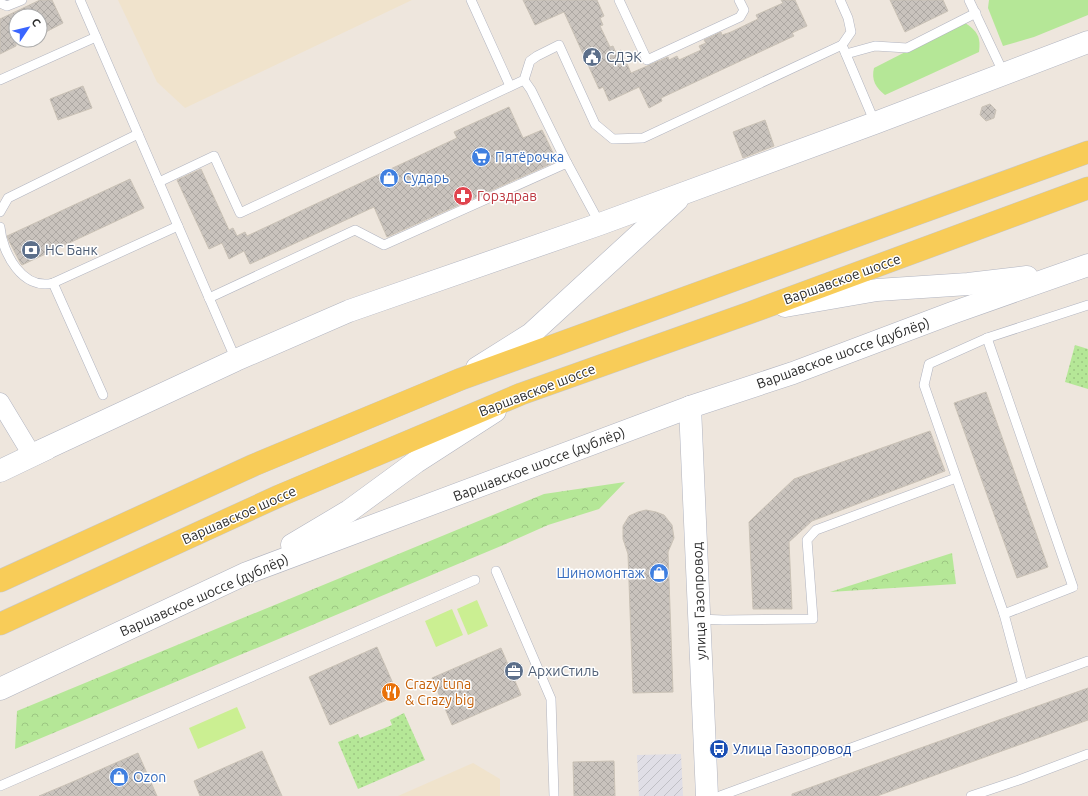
<svg xmlns="http://www.w3.org/2000/svg" width="1088" height="796" viewBox="0 0 1088 796" font-family="Ubuntu,sans-serif">
<style>
.industrial{fill:url(#industrial-furrows)}
.education{fill:#f0e3cc}
.grass{fill:#b5e797}
.forest{fill:url(#forest-crowns)}
.park{fill:url(#park-dots)}
.pitch{fill:#cbef92}
.building{fill:url(#building-cross-hatch);stroke:#cac2b6}
.lines{fill:none;stroke-linecap:round;stroke-linejoin:round}
.lane-casing{stroke:#b1b4c0;stroke-width:10}
.street-casing{stroke:#b1b4c0;stroke-width:19}
.secondary-casing{stroke:#b1b4c0;stroke-width:23}
.primary-casing{stroke:#c8c8c8;stroke-width:23}
.lane{stroke:#fff;stroke-width:9}
.street{stroke:#fff;stroke-width:18}
.secondary{stroke:#fff;stroke-width:22}
.primary{stroke:#f8cc58;stroke-width:22}
.labels{text-anchor:middle;dominant-baseline:central;stroke-width:3;stroke-linejoin:round;paint-order:stroke}
.service-label{font-size:14px;fill:#4e5e75;stroke:#fff;text-anchor:start}
.shop-label{font-size:14px;fill:#366cbe;stroke:#fff;text-anchor:start}
.health-label{font-size:14px;fill:#be3a42;stroke:#fff;text-anchor:start}
.street-label{font-size:14px;fill:#2c2c2c;stroke:#fff}
.food-label{font-size:14px;fill:#c56008;stroke:#fff;text-anchor:start}
.transit-label{font-size:14px;fill:#164399;stroke:#fff;text-anchor:start}
</style>
<defs>
<pattern id="industrial-furrows" width="10" height="10" patternUnits="userSpaceOnUse"><rect width="10" height="10" fill="#e0dee6"/><path d="M-1 1l2-2M0 10L10 0M9 11l2-2" fill="none" stroke="#c0bfc5"/></pattern>
<pattern id="forest-crowns" width="20" height="18" patternUnits="userSpaceOnUse"><rect width="20" height="18" fill="#b5e797"/><path d="M2 6a3 3 0 1 1 6 0M12 15a3 3 0 1 1 6 0" fill="none" stroke="#9cc682"/></pattern>
<pattern id="park-dots" width="8" height="8" patternUnits="userSpaceOnUse"><rect width="8" height="8" fill="#b5e797"/><path d="M2 2h.1M6 6h.1" fill="none" stroke="#9cc682" stroke-width="1.8" stroke-linecap="round"/></pattern>
<pattern id="building-cross-hatch" width="8" height="8" patternUnits="userSpaceOnUse"><rect width="8" height="8" fill="#c9c3bd"/><path d="M0 0l8 8M0 8l8-8" fill="none" stroke="#ada8a3"/></pattern>
</defs>
<rect width="100%" height="100%" fill="#eee6dd"/>
<polygon class="industrial" points="681,754 683,796 639,796 637,755"/>
<g class="education">
<polygon points="118,0 412,0 185,108 157,82"/>
<polygon points="473,763 500,779 500,796 398,796"/>
</g>
<g class="grass">
<polygon points="989,0 1088,0 1088,15 1034,37 1003,46 988,8"/>
<path d="M964 22C977 31 981 36 979 52L885 95C876 88 871 80 874 68Z"/>
</g>
<g class="forest">
<polygon points="625,482 599,509 548,525 501,546 15,749 17,711 544,494"/>
<polygon points="952,553 956,584 830,592"/>
</g>
<g class="park">
<polygon points="1075,345 1088,349 1088,389 1065,382"/>
<polygon points="404,713 425,760 358,789 338,742 358,734 360,738 392,725 390,720"/>
</g>
<g class="pitch">
<polygon points="477,600 488,626 468,635 457,609"/>
<polygon points="452,609 463,635 436,647 425,621"/>
<polygon points="237,707 246,728 198,749 189,728"/>
</g>
<g class="building">
<polygon points="40,0 52,0 63,23 40,35 40,16 16,16 16,46 0,54 0,19"/>
<polygon points="523,0 597,0 604,16 600,18 603,25 600,26 610,47 613,46 616,53 621,50 631,73 668,57 669,60 677,56 679,60 701,50 699,46 706,43 704,40 721,32 722,35 731,32 758,19 756,15 783,3 781,0 795,0 807,26 792,33 794,36 661,98 662,101 649,108 639,87 609,101 603,87 599,89 564,12 535,25"/>
<polygon points="890,0 943,0 948,11 905,32"/>
<polygon points="83,86 92,108 58,120 50,99"/>
<polygon points="990,104 996,110 994,118 986,121 980,115 982,107"/>
<polygon points="509,107 523,138 542,130 557,161 387,237 374,207 250,264 244,251 229,259 222,243 209,249 177,180 201,169 229,230 233,228 237,236 245,232 247,236 457,138 454,132"/>
<polygon points="765,120 774,146 743,158 733,132"/>
<polygon points="130,179 144,208 22,265 21,264 10,243 7,236"/>
<polygon points="986,392 1048,567 1017,578 954,403"/>
<polygon points="930,431 945,471 812,521 789,542 792,609 753,609 749,522 794,479"/>
<polygon points="646,510 656,512 664,515 672,525 674,538 668,552 673,692 633,693 628,554 623,539 623,526 629,516 638,512"/>
<polygon points="377,647 398,695 330,725 309,677"/>
<polygon points="501,648 521,695 452,725 432,678"/>
<polygon points="1088,688 1088,720 877,796 792,796 792,794"/>
<polygon points="262,751 282,796 200,796 194,781"/>
<polygon points="138,753 157,796 39,796 70,783"/>
<polygon points="614,761 615,796 574,796 573,762"/>
</g>
<g class="lines">
<defs>
<g id="lane">
<polyline points="80,0 236,360"/>
<polyline points="471,0 510,86"/>
<polyline points="619,0 647,60 740,17 744,10 739,0"/>
<polyline points="840,0 848,18 851,32 842,45"/>
<polyline points="969,0 1004,74"/>
<polyline points="0,3 7,6 22,0"/>
<polyline points="846,54 875,46 907,48 976,13"/>
<polyline points="0,80 96,37"/>
<polyline points="524,80 531,90 567,163"/>
<polyline points="159,182 214,156 240,213 524,80 530,61 537,56 559,45 595,124 613,139 643,138 842,45 875,123"/>
<polyline points="0,212 8,198 138,134"/>
<path d="M0 227C2 253 23 291 53 283L178 226"/>
<polyline points="53,283 103,395"/>
<polyline points="209,298 355,230 384,245 567,163 600,224"/>
<polyline points="987,338 1073,587 1004,614"/>
<polyline points="496,571 551,699 554,796"/>
<polyline points="699,619 723,620 813,619 807,540 816,530 956,478"/>
<polyline points="1023,685 1004,614 924,385 929,364 987,338 1088,305"/>
<polyline points="0,786 475,580"/>
<polyline points="720,796 1088,661"/>
<polyline points="971,796 1019,780 1088,754"/>
</g>
<polyline id="street" points="0,402 32,455"/>
<g id="secondary">
<polyline points="785,306 877,290 968,284 1027,277"/>
<polyline points="477,368 531,334 677,200"/>
<polyline points="690,407 707,796"/>
<polyline points="32,455 236,360 349,311 600,224 875,123 1088,42"/>
<polyline points="0,471 46,449"/>
<polyline points="292,545 349,511 416,462 495,411"/>
<polyline points="0,689 247,573 690,407 793,373 952,313 1088,265"/>
</g>
<g id="primary">
<polyline points="0,581 254,465 461,379 1088,152"/>
<polyline points="0,624 279,496 521,394 752,312 1088,188"/>
</g>
</defs>
<use href="#lane" class="lane-casing"/>
<use href="#street" class="street-casing"/>
<use href="#secondary" class="secondary-casing"/>
<use href="#primary" class="primary-casing"/>
<use href="#lane" class="lane"/>
<use href="#street" class="street"/>
<use href="#secondary" class="secondary"/>
<use href="#primary" class="primary"/>
</g>
<defs>
<symbol id="civic-disc" viewBox="-11 -11 22 22"><circle r="9.5" fill="#5c6f8a" stroke="#fff"/><path d="M-.6-6.5H3V-4.5H.6V-3L4-1V1h2V6H-6V1h2V-1L-.6-3ZM-1.2 2.5V6h2.4V2.5Z" fill="#fff"/></symbol>
<symbol id="supermarket-disc" viewBox="-11 -11 22 22"><circle r="9.5" fill="#3f7fe0" stroke="#fff"/><path d="M-6-5.5h2.5l.6 2H6L4.5 2H-2.5L-4.4-4H-6ZM-1.5 3.2a1.3 1.3 0 1 0 .1 0ZM3 3.2a1.3 1.3 0 1 0 .1 0Z" fill="#fff"/></symbol>
<symbol id="shop-disc" viewBox="-11 -11 22 22"><circle r="9.5" fill="#3f7fe0" stroke="#fff"/><path d="M-5-2.5h2.3a2.7 3.5 0 0 1 5.4 0H5L5.5 6h-11ZM-1.5-2.5h3a1.5 2.3 0 0 0-3 0Z" fill="#fff"/></symbol>
<symbol id="pharmacy-disc" viewBox="-11 -11 22 22"><circle r="9.5" fill="#e0444e" stroke="#fff"/><path d="M-2-6h4v4h4v4h-4v4h-4v-4h-4v-4h4Z" fill="#fff"/></symbol>
<symbol id="bank-disc" viewBox="-11 -11 22 22"><circle r="9.5" fill="#5c6f8a" stroke="#fff"/><path d="M-6-4H6V4H-6ZM0-2.3a2.3 2.3 0 1 0 0 4.6a2.3 2.3 0 1 0 0-4.6Z" fill="#fff"/></symbol>
<symbol id="office-disc" viewBox="-11 -11 22 22"><circle r="9.5" fill="#5c6f8a" stroke="#fff"/><path d="M-6-3h4V-5.5h4V-3h4V5H-6ZM-1-4.5V-3h2v-1.5ZM-6 0V1H6V0Z" fill="#fff"/></symbol>
<symbol id="restaurant-disc" viewBox="-11 -11 22 22"><circle r="9.5" fill="#e8710a" stroke="#fff"/><path d="M-5-6h1v4h1v-4h1v4h1v-4h1v5L-1.5 .5V6h-2V.5L-5-1ZM5-6V6H3V1.5H1.5Q1.5-4 5-6Z" fill="#fff"/></symbol>
<symbol id="bus-disc" viewBox="-11 -11 22 22"><circle r="9.5" fill="#1a4fb4" stroke="#fff"/><path d="M-5-6H5V4H4V6H2V4H-2V6H-4V4H-5ZM-3.5-4V0h7V-4ZM-3.5 1.2v1.5H-2V1.2ZM2 1.2v1.5H3.5V1.2Z" fill="#fff"/></symbol>
</defs>
<g fill-rule="evenodd">
<use href="#civic-disc" x="581" y="46" width="22" height="22"/>
<use href="#supermarket-disc" x="470" y="146" width="22" height="22"/>
<use href="#shop-disc" x="378" y="167" width="22" height="22"/>
<use href="#pharmacy-disc" x="452" y="185" width="22" height="22"/>
<use href="#bank-disc" x="20" y="239" width="22" height="22"/>
<use href="#shop-disc" x="648" y="562" width="22" height="22"/>
<use href="#office-disc" x="503" y="660" width="22" height="22"/>
<use href="#restaurant-disc" x="380" y="681" width="22" height="22"/>
<use href="#bus-disc" x="708" y="738" width="22" height="22"/>
<use href="#shop-disc" x="108" y="766" width="22" height="22"/>
</g>
<g class="labels">
<g class="service-label">
<text x="606" y="57">СДЭК</text>
<text x="45" y="250">НС Банк</text>
<text x="528" y="671">АрхиСтиль</text>
</g>
<g class="shop-label">
<text x="495" y="157">Пятёрочка</text>
<text x="403" y="178">Сударь</text>
<text x="645" y="573" text-anchor="end">Шиномонтаж</text>
<text x="133" y="777">Ozon</text>
</g>
<g class="health-label">
<text x="477" y="196">Горздрав</text>
</g>
<g class="street-label">
<text transform="translate(842 279) rotate(-20)">Варшавское шоссе</text>
<text transform="translate(843 353) rotate(-20)">Варшавское шоссе (дублёр)</text>
<text transform="translate(537 390) rotate(-21)">Варшавское шоссе</text>
<text transform="translate(539 464) rotate(-21)">Варшавское шоссе (дублёр)</text>
<text transform="translate(239 515) rotate(-24)">Варшавское шоссе</text>
<text transform="translate(204 595) rotate(-24)">Варшавское шоссе (дублёр)</text>
<text transform="translate(699 601) rotate(-92)">улица Газопровод</text>
</g>
<g class="food-label">
<text x="405" y="684">Crazy tuna<tspan x="405" dy="16">&amp; Crazy big</tspan></text>
</g>
<g class="transit-label">
<text x="733" y="749">Улица Газопровод</text>
</g>
</g>
<g transform="translate(28 28) rotate(55)"><circle r="19" fill="#ffffff" stroke="#ababab"/>
<path d="M0-3L7 15L0 10L-7 15Z" fill="#3965ff"/>
<text y="-6" font-size="11" font-weight="bold" text-anchor="middle" fill="#2c2c2c">С</text>
</g>
</svg>
